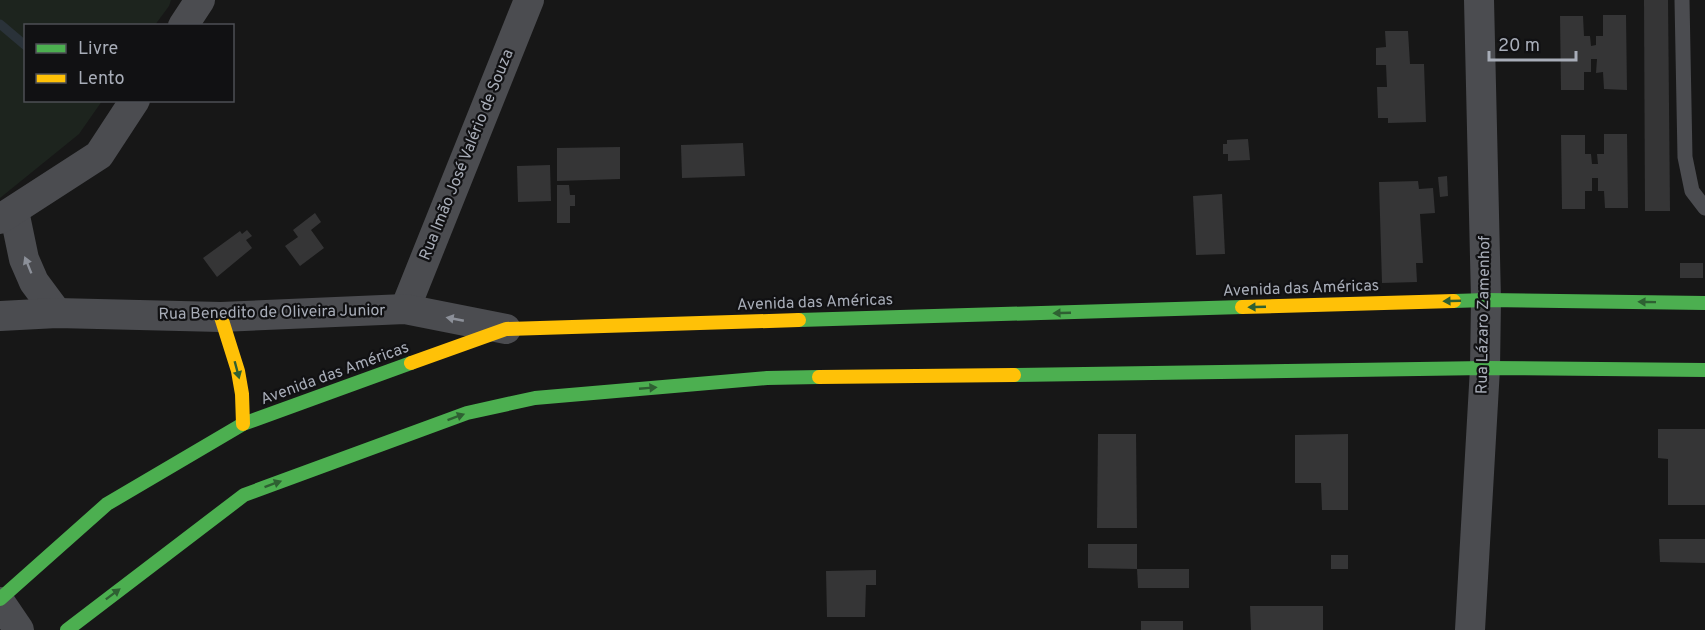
<svg xmlns="http://www.w3.org/2000/svg" width="1705" height="630" viewBox="0 0 1705 630" font-family="Overpass,sans-serif">
<style>
.green{fill:#1d241e}
.lines{fill:none;stroke-linecap:round;stroke-linejoin:round}
.stream{stroke:#2a3239;stroke-width:9}
.building{fill:#353536}
.lane{stroke:#4b4c50;stroke-width:15}
.street{stroke:#4b4c50;stroke-width:30}
.fast{stroke:#4caf50;stroke-width:14}
.slow{stroke:#ffc107;stroke-width:14}
.oneway{fill:#8c9099}
.oneway2{fill:#2e6032}
.labels{text-anchor:middle;dominant-baseline:central;stroke-width:4.5;stroke-linejoin:round;paint-order:stroke}
.street-label{font-size:16px;fill:#a8adb8;stroke:#111113}
</style>
<rect width="100%" height="100%" fill="#171717"/>
<polygon class="green" points="0,0 171,0 169,6 155,25 26,26 26,100 102,101 79,134 0,198"/>
<g class="lines">
<polyline class="stream" points="0,24 26,46"/>
</g>
<g class="building">
<polygon points="1644,0 1668,0 1670,211 1645,211"/>
<polygon points="1603,15 1626,15 1627,90 1604,89 1603,72 1596,73 1597,59 1591,59 1591,72 1584,72 1584,90 1561,90 1560,16 1583,16 1584,36 1590,36 1591,46 1596,45 1596,36 1603,36"/>
<polygon points="1385,31 1408,31 1410,64 1424,64 1426,122 1388,123 1388,118 1378,118 1377,87 1387,87 1386,65 1376,65 1376,48 1386,47"/>
<polygon points="1604,134 1627,134 1628,208 1605,208 1604,191 1598,191 1598,178 1592,178 1592,191 1585,191 1585,209 1562,209 1561,135 1585,135 1585,154 1591,154 1592,164 1598,164 1597,154 1604,154"/>
<polygon points="1248,139 1250,160 1228,161 1228,154 1223,154 1223,144 1227,144 1227,140"/>
<polygon points="743,143 745,176 682,178 681,145"/>
<polygon points="620,147 620,179 557,181 557,148"/>
<polygon points="550,165 551,201 518,202 517,166"/>
<polygon points="1447,176 1448,196 1440,197 1438,177"/>
<polygon points="1418,181 1419,189 1433,188 1435,213 1420,214 1423,263 1416,263 1417,282 1382,283 1379,182"/>
<polygon points="557,185 569,185 570,195 575,195 575,206 570,206 570,223 557,223"/>
<polygon points="1222,194 1225,254 1196,255 1193,196"/>
<polygon points="315,213 321,222 311,230 324,248 300,266 285,246 298,237 293,230"/>
<polygon points="247,230 252,236 246,240 252,248 217,277 203,258 240,231 242,234"/>
<rect x="1680" y="263" width="23" height="15"/>
<polygon points="1658,429 1705,429 1705,505 1668,505 1668,459 1658,458"/>
<polygon points="1098,434 1136,434 1137,528 1097,528"/>
<polygon points="1348,434 1348,510 1322,510 1321,483 1295,483 1295,435"/>
<polygon points="1659,539 1705,539 1705,563 1660,562"/>
<polygon points="1088,544 1137,544 1137,569 1088,568"/>
<rect x="1331" y="555" width="17" height="14"/>
<polygon points="1137,569 1189,569 1189,588 1138,588"/>
<polygon points="876,570 876,585 866,585 865,617 827,617 826,571"/>
<polygon points="1250,606 1323,606 1323,630 1251,630"/>
<rect x="1141" y="621" width="42" height="9"/>
</g>
<g class="lines">
<polyline class="lane" points="1682,0 1685,157 1692,191 1705,208"/>
<g class="street">
<polyline points="183,26 200,0"/>
<polyline points="14,211 24,259 34,282 57,313"/>
<polyline points="0,219 99,155 135,100"/>
<polyline points="405,309 529,0"/>
<polyline points="0,316 57,313 221,317 405,309 506,329"/>
<polyline points="0,602 19,630"/>
<polyline points="1470,630 1485,368 1486,300 1479,0"/>
</g>
<g class="fast">
<polyline points="1454,301 1486,300 1705,303"/>
<polyline points="799,320 1242,307"/>
<polyline points="1014,375 1485,368 1705,370"/>
<polyline points="0,599 107,504 243,424 411,363"/>
<polyline points="67,630 244,495 467,413 535,398 767,378 819,377"/>
</g>
<g class="slow">
<polyline points="1242,307 1454,301"/>
<polyline points="221,317 238,371 242,394 243,424"/>
<polyline points="411,363 506,329 799,320"/>
<polyline points="819,377 1014,375"/>
</g>
</g>
<defs><path id="oneway-solid" d="M-6-.8H1V-3.2L6.5 0L1 3.2V.8H-6Z" transform="scale(1.5)"/></defs>
<g class="oneway">
<use href="#oneway-solid" transform="translate(28 265) rotate(-112)"/>
<use href="#oneway-solid" transform="translate(455 319) rotate(-169)"/>
</g>
<g class="oneway2">
<use href="#oneway-solid" transform="translate(1452 301) rotate(178)"/>
<use href="#oneway-solid" transform="translate(1647 302) rotate(-179)"/>
<use href="#oneway-solid" transform="translate(1257 307) rotate(178)"/>
<use href="#oneway-solid" transform="translate(1062 313) rotate(178)"/>
<use href="#oneway-solid" transform="translate(237 370) rotate(75)"/>
<use href="#oneway-solid" transform="translate(648 388) rotate(-5)"/>
<use href="#oneway-solid" transform="translate(456 417) rotate(-20)"/>
<use href="#oneway-solid" transform="translate(273 484) rotate(-20)"/>
<use href="#oneway-solid" transform="translate(113 594) rotate(-37)"/>
</g>
<g class="labels">
<g class="street-label">
<text transform="translate(467 155) rotate(-68)">Rua Imão José Valério de Souza</text>
<text transform="translate(1301 289) rotate(-2)">Avenida das Américas</text>
<text transform="translate(815 303) rotate(-2)">Avenida das Américas</text>
<text transform="translate(272 313) rotate(-1)">Rua Benedito de Oliveira Junior</text>
<text transform="translate(1484 315) rotate(-89)">Rua Lázaro Zamenhof</text>
<text transform="translate(335 374) rotate(-20)">Avenida das Américas</text>
</g>
</g>
<rect x="24" y="24" width="210" height="78" fill="#111113" stroke="#4d4f55" stroke-width="1.5"/>
<rect x="36" y="44" width="30" height="9" fill="#4caf50" stroke="#4d4f55" stroke-width="1.5"/>
<text x="78" y="54" font-size="18" fill="#a8adb8">Livre</text>
<rect x="36" y="74" width="30" height="9" fill="#ffc107" stroke="#4d4f55" stroke-width="1.5"/>
<text x="78" y="84" font-size="18" fill="#a8adb8">Lento</text>
<path d="M1489 51v9h87v-9" fill="none" stroke="#a8adb8" stroke-width="3"/>
<text x="1498" y="51" font-size="18" fill="#a8adb8" stroke="#111113" stroke-width="4.5" paint-order="stroke">20 m</text>
</svg>
